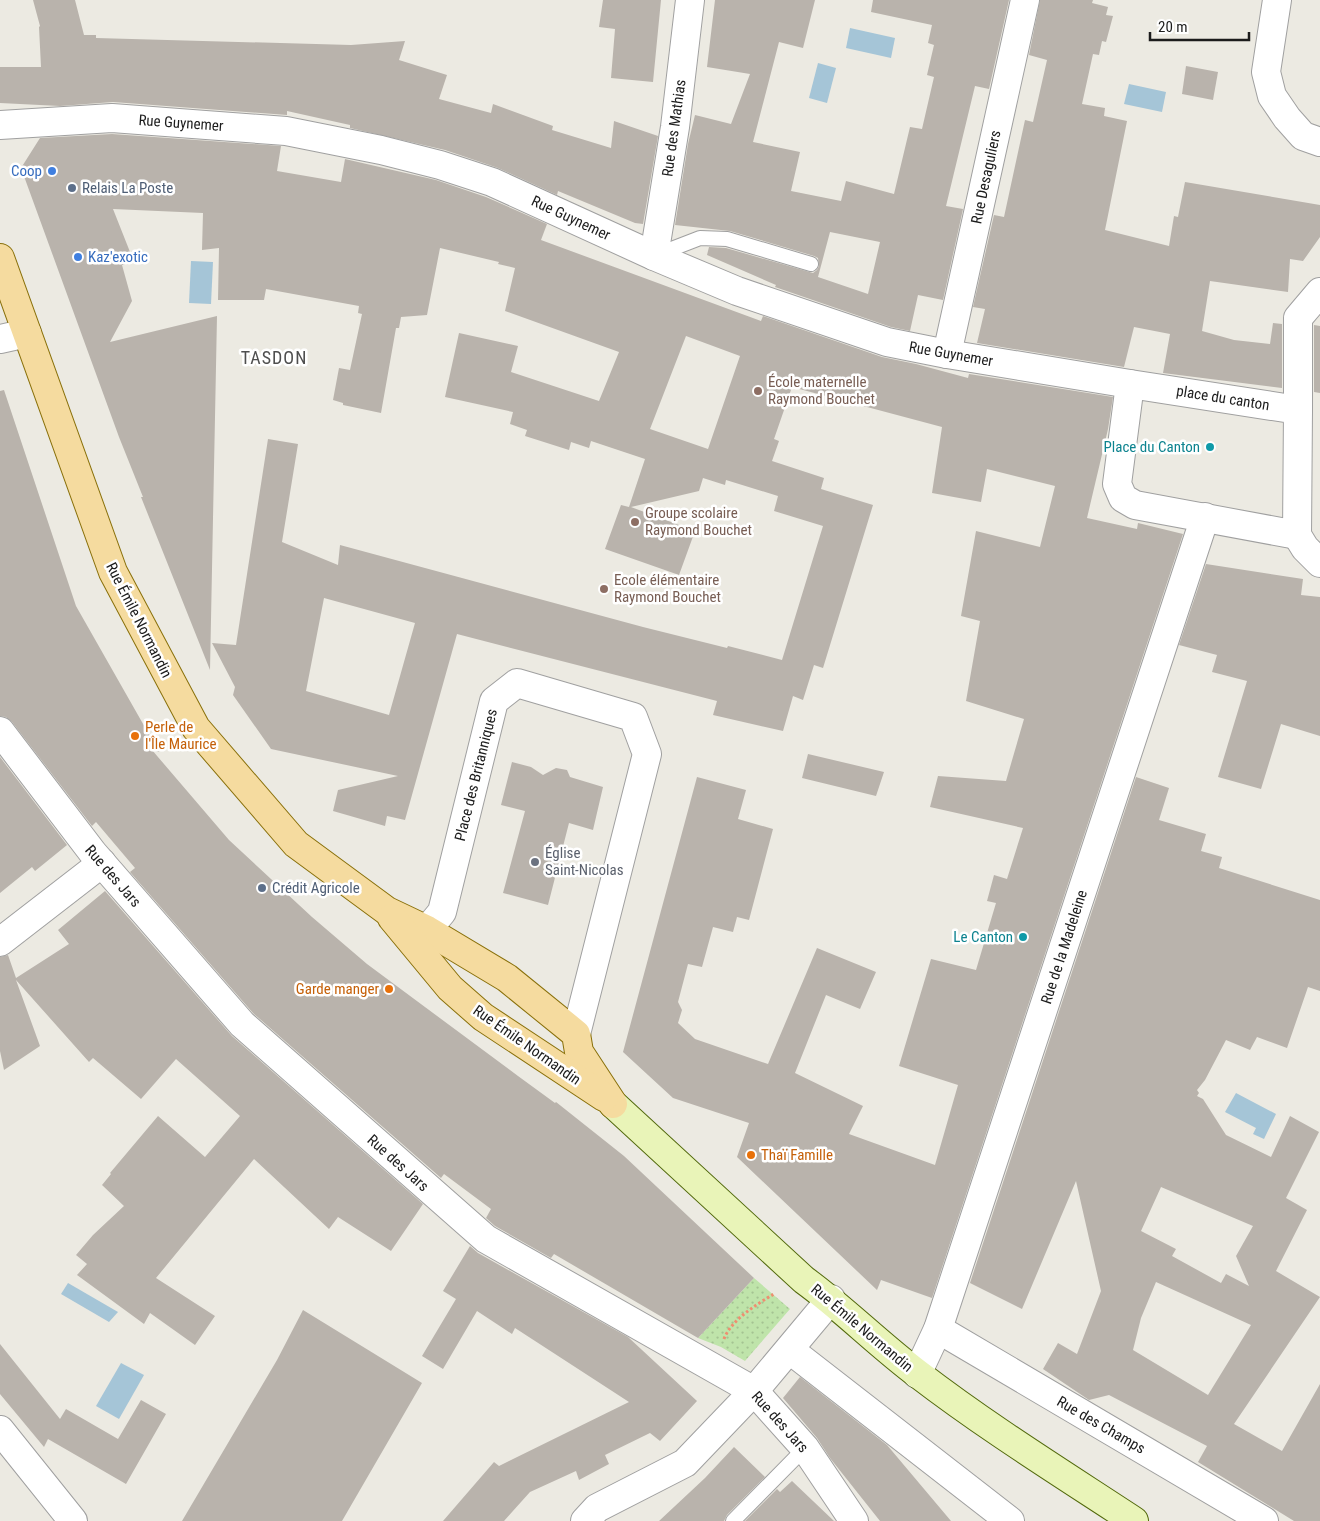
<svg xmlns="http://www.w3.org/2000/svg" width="1320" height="1521" viewBox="0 0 1320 1521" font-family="'Roboto Condensed',sans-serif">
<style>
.grass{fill:url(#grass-dots)}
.water{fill:#a5c5d7}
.building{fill:#b9b3ac;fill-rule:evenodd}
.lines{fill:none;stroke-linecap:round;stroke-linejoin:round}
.service-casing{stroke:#a0a0a0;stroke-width:16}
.minor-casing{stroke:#a0a0a0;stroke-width:30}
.secondary-casing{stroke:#52690c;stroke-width:30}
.primary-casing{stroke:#89700a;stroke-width:30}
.path{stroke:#ef8e70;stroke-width:3;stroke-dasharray:2.5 2.5;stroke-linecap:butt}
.service{stroke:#fff;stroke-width:14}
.minor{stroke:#fff;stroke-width:28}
.secondary{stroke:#e9f4b8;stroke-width:28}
.primary{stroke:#f5db9f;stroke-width:28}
.shop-dot{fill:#3f7fe0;stroke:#fff;stroke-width:2}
.service-dot{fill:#5c6f8a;stroke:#fff;stroke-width:2}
.education-dot{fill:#8d6e63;stroke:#fff;stroke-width:2}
.culture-dot{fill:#0f9aa8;stroke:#fff;stroke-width:2}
.food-dot{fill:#e8710a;stroke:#fff;stroke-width:2}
.worship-dot{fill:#6b7280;stroke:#fff;stroke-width:2}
.labels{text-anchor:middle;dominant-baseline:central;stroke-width:5;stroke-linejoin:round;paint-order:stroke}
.street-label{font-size:15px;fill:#1c1c1c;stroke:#fff}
.shop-label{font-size:15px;fill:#366cbe;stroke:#fff;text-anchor:end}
.service-label{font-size:15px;fill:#4e5e75;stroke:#fff;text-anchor:start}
.education-label{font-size:15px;fill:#785e54;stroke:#fff;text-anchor:start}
.culture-label{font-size:15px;fill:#0d838f;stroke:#fff;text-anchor:end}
.food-label{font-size:15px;fill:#c56008;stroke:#fff;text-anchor:start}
.worship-label{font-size:15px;fill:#5b616d;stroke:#fff;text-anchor:start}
.quarter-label{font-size:18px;letter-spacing:1px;fill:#4f4f4f;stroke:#fff}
</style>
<defs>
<pattern id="grass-dots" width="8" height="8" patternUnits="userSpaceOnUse" patternTransform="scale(1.25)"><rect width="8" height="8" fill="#bfe4aa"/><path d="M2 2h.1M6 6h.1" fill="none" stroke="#a4c392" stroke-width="1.8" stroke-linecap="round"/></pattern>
</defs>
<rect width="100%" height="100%" fill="#eceae2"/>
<polygon class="grass" points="754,1278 790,1309 745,1361 721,1347 698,1338"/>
<g class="water">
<polygon points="850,28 895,38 891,58 846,48"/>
<polygon points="818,63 836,68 827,103 809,98"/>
<polygon points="1129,84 1166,92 1162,112 1124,104"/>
<polygon points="191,261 213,262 211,304 189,303"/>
<polygon points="1236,1093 1276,1114 1264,1139 1253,1134 1256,1128 1225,1112"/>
<polygon points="68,1283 118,1312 109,1322 61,1294"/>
<polygon points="121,1363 144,1375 119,1419 96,1406"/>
</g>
<g class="building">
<polygon points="33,0 75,0 84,35 96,35 96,38 351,45 405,41 399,60 447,75 439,99 491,113 493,104 553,126 552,130 611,148 614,121 658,136 643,224 635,223 558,191 557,195 498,168 445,150 350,128 350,125 287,111 287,115 113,102 60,106 0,103 0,67 41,67 39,27 40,26"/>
<polygon points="603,0 661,0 653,82 611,78 615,29 599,27"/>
<path d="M715 0H815L803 48 779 42 753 142 800 152 791 191 841 201 846 181 894 194 910 127 922 129 934 77 927 75 934 45 928 43 932 25 871 12 873 0H1009L989 89 975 86 946 206 963 209 943 300 918 295 910 331 891 327 775 287 776 285 707 255 709 247 726 248 813 273 817 270 819 266 818 258 814 256 730 231 675 225 688 144 695 115 731 124 750 74 707 67ZM830 232 880 242 868 294 818 277Z"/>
<polygon points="1040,0 1093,0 1092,3 1108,7 1106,15 1113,16 1106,42 1102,41 1099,55 1093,54 1082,104 1105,108 1104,116 1127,121 1105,230 1169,246 1174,216 1178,217 1185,182 1320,205 1320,237 1303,261 1290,259 1288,292 1210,281 1202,331 1234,340 1270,344 1273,323 1282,324 1282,388 1163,373 1170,334 1134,327 1124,367 977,343 985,309 973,307 994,215 1004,217 1025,120 1033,122 1047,60 1029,55"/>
<polygon points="1186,66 1218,72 1213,100 1182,94"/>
<path d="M112 134 281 146 277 171 341 182 345 159 436 180 486 197 547 224 541 240 761 321 763 316 882 357 916 364 968 378 969 374 1113 397 1108 429 1087 518 1137 529 1138 523 1183 534 932 1298 881 1280 877 1290 737 1157 749 1123 673 1098 623 1052 697 777 746 790 738 819 773 829 749 920 737 917 733 932 713 927 702 967 688 964 678 1002 682 1010 678 1023 695 1039 768 1064 817 948 876 972 860 1009 826 995 795 1073 863 1106 849 1134 935 1165 958 1085 899 1066 931 959 976 970 996 903 987 901 994 875 1007 879 1023 828 930 807 938 776 1006 781 1024 719 966 701 980 621 961 616 976 531 1040 547 1055 486 987 469 981 502 932 493 942 427 792 387 774 439 779 441 772 461 824 478 821 489 873 505 823 668 814 665 803 700 793 696 783 731 713 715 717 701 457 634 405 820 387 816 385 826 333 811 338 790 398 776 271 749 233 695 235 687 212 643 236 645 268 439 298 444 282 542 338 565 340 545 643 627 727 648 728 646 782 660 823 526 774 511 778 496 726 480 725 485 703 478 699 491 631 507 695 531 679 575 605 549 621 505 629 507 645 459 591 441 589 448 571 442 569 450 525 436 527 430 510 424 513 412 445 397 459 333 518 346 511 372 599 401 619 352 505 311 515 268 498 264 499 262 440 248 427 315 401 317 399 328H396L381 413 343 405V403L333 400 339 368 350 370 362 314 358 313 359 306 266 289 264 300H218L219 248 202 250 203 213 113 209 134 262 122 265 132 301 110 342 217 316 210 670 141 497H143L119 437 21 168 40 138ZM686 336 740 356 708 449 650 429ZM324 598 415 623 389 715 306 691Z"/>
<polygon points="1314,325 1320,326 1320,393 1314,392"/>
<polygon points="4,390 76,606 159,752 152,750 229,840 312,917 367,964 518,1076 555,1103 556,1102 624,1156 754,1278 698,1338 554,1254 551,1258 495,1226 486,1218 491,1209 444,1174 441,1178 253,1013 130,872 135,868 96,822 92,826 12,722 6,717 0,716 0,391"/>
<polygon points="1206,564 1303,579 1301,595 1320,597 1320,736 1281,724 1261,789 1218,777 1247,681 1212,672 1217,655 1179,645"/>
<polygon points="808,754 884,772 876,796 802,778"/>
<polygon points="0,757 67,845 35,871 32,867 0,893"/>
<polygon points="512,762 531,767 543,775 556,768 567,770 570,777 603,787 593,830 569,823 548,905 503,893 525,811 501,805"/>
<path d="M1136 777 1169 788 1159 820 1206 834 1201 851 1222 857 1219 868 1320 900V991L1308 987 1287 1048 1257 1037 1250 1050 1226 1040 1205 1080 1197 1090 1199 1093 1197 1096 1203 1099 1226 1135 1271 1157 1290 1116 1319 1132 1286 1198 1307 1210 1276 1271 1320 1297 1234 1424 1282 1451 1320 1384V1521H1294L1198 1462 1207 1446 1109 1395 1089 1400 1043 1369 1058 1343 1077 1354 1101 1291 1076 1181 1022 1309 970 1283ZM1161 1187 1253 1226 1236 1256 1249 1286 1226 1274 1221 1283 1172 1256 1176 1249 1141 1231ZM1156 1282 1251 1325 1208 1395 1133 1350 1141 1318Z"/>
<polygon points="105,891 232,1036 423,1204 391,1251 338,1217 329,1229 254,1159 156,1278 215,1316 195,1345 150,1313 144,1324 77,1275 87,1264 76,1255 93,1235 124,1206 102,1185 111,1174 110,1173 158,1116 205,1157 240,1116 176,1059 141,1099 93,1058 89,1062 16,980 40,1046 4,1070 0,1051 0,957 8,955 16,978 69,944 58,930"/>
<polygon points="470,1246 478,1253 628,1337 697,1401 660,1441 650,1433 605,1455 609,1464 579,1480 576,1471 530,1492 504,1521 443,1521 494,1462 499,1466 629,1402 515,1328 512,1334 477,1311 443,1369 422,1356 456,1299 443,1291"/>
<polygon points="303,1310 422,1383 342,1521 182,1521 277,1360"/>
<polygon points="0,1344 60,1419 66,1409 118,1439 141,1400 166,1414 126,1484 48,1439 44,1447 0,1394"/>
<polygon points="800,1377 887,1445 951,1521 880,1521 830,1458 817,1438 783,1398"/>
<polygon points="734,1447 765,1477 727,1515 724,1521 659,1521 705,1478"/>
<polygon points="792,1481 834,1521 745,1521 777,1489 780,1492"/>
</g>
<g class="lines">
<defs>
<g id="service">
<polyline points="656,255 700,238 727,239 811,264"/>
<polyline points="733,1521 805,1448"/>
</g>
<g id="minor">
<polyline points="1277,0 1266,72 1272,96 1287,118 1303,136 1320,142"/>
<polyline points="0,125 112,118 286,131 381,150 440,165 492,182 654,256 737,291 887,342 947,354 1130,384"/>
<polyline points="654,256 675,127 690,0"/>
<polyline points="0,339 27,333"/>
<polyline points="947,354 1025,0"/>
<polygon points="1130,384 1298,410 1297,535 1135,505 1123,498 1117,484"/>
<polyline points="1298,410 1298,318 1320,292"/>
<polyline points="1297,535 1305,548 1320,563"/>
<polyline points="0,731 93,853 242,1024 486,1239 754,1391 805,1448 854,1521"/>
<polyline points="427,930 442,912 494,701 517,683 633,717 647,754 576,1034"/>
<polyline points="0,942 102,863"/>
<polyline points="938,1329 1264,1521"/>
<polyline points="790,1350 1010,1521"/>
<polyline points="917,1374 938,1329 1205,517"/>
<polyline points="0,1430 73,1521"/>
<polyline points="585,1521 597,1508 685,1463 754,1391 831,1299"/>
</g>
<path id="secondary" d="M613 1104 804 1280C844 1309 878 1344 918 1374 987 1427 1061 1473 1134 1521"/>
<g id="primary">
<polyline points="0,258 113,572 196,728 296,844 387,911 427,930 507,978 576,1034 579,1052 613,1104"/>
<polyline points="392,918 450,988 483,1017 604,1097"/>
</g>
</defs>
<use href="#service" class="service-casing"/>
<use href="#minor" class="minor-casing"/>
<use href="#secondary" class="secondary-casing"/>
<use href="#primary" class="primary-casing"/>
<path class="path" d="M724 1339C731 1320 757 1304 774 1294"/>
<use href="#service" class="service"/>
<use href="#minor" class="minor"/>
<use href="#secondary" class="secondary"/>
<use href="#primary" class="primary"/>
</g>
<g class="shop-dot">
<circle cx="52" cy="171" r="5"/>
<circle cx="78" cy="257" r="5"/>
</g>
<g class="service-dot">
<circle cx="72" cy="188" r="5"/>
<circle cx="262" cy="888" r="5"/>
</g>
<g class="education-dot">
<circle cx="758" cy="391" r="5"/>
<circle cx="635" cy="522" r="5"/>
<circle cx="604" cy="589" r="5"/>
</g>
<g class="culture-dot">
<circle cx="1210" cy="447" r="5"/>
<circle cx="1023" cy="937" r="5"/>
</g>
<g class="food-dot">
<circle cx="135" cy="736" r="5"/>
<circle cx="389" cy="989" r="5"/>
<circle cx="751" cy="1155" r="5"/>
</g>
<circle class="worship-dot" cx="535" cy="862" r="5"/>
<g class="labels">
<g class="street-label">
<text transform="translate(181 123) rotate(4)">Rue Guynemer</text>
<text transform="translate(674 128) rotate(-82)">Rue des Mathias</text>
<text transform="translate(986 177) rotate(-78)">Rue Desaguliers</text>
<text transform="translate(571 218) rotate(25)">Rue Guynemer</text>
<text transform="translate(951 354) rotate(10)">Rue Guynemer</text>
<text transform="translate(1223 398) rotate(9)">place du canton</text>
<text transform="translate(139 620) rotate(63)">Rue Émile Normandin</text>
<text transform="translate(476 775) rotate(-76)">Place des Britanniques</text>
<text transform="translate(113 876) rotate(49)">Rue des Jars</text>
<text transform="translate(1064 947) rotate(-72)">Rue de la Madeleine</text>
<text transform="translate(527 1045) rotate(35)">Rue Émile Normandin</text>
<text transform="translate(398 1163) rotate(42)">Rue des Jars</text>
<text transform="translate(862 1328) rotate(40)">Rue Émile Normandin</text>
<text transform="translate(780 1422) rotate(48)">Rue des Jars</text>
<text transform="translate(1101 1425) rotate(30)">Rue des Champs</text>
</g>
<g class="shop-label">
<text x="42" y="171">Coop</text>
<text x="88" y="257" text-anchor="start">Kaz'exotic</text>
</g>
<g class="service-label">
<text x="82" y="188">Relais La Poste</text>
<text x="272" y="888">Crédit Agricole</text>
</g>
<g class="education-label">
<text x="768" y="382">École maternelle<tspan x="768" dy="17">Raymond Bouchet</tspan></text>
<text x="645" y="513">Groupe scolaire<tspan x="645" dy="17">Raymond Bouchet</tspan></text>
<text x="614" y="580">Ecole élémentaire<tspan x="614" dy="17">Raymond Bouchet</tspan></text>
</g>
<g class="culture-label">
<text x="1200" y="447">Place du Canton</text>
<text x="1013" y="937">Le Canton</text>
</g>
<g class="food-label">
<text x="145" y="727">Perle de<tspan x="145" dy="17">l'Île Maurice</tspan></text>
<text x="379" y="989" text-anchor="end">Garde manger</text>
<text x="761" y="1155">Thaï Famille</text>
</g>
<g class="worship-label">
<text x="545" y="853">Église<tspan x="545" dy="17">Saint-Nicolas</tspan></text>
</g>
<g class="quarter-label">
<text x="274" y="357">TASDON</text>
</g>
</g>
<path d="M1150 32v8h99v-8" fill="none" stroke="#1c1c1c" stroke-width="2.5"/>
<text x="1158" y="32" font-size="15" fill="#1c1c1c" stroke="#ffffff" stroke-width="4" paint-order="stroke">20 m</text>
</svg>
